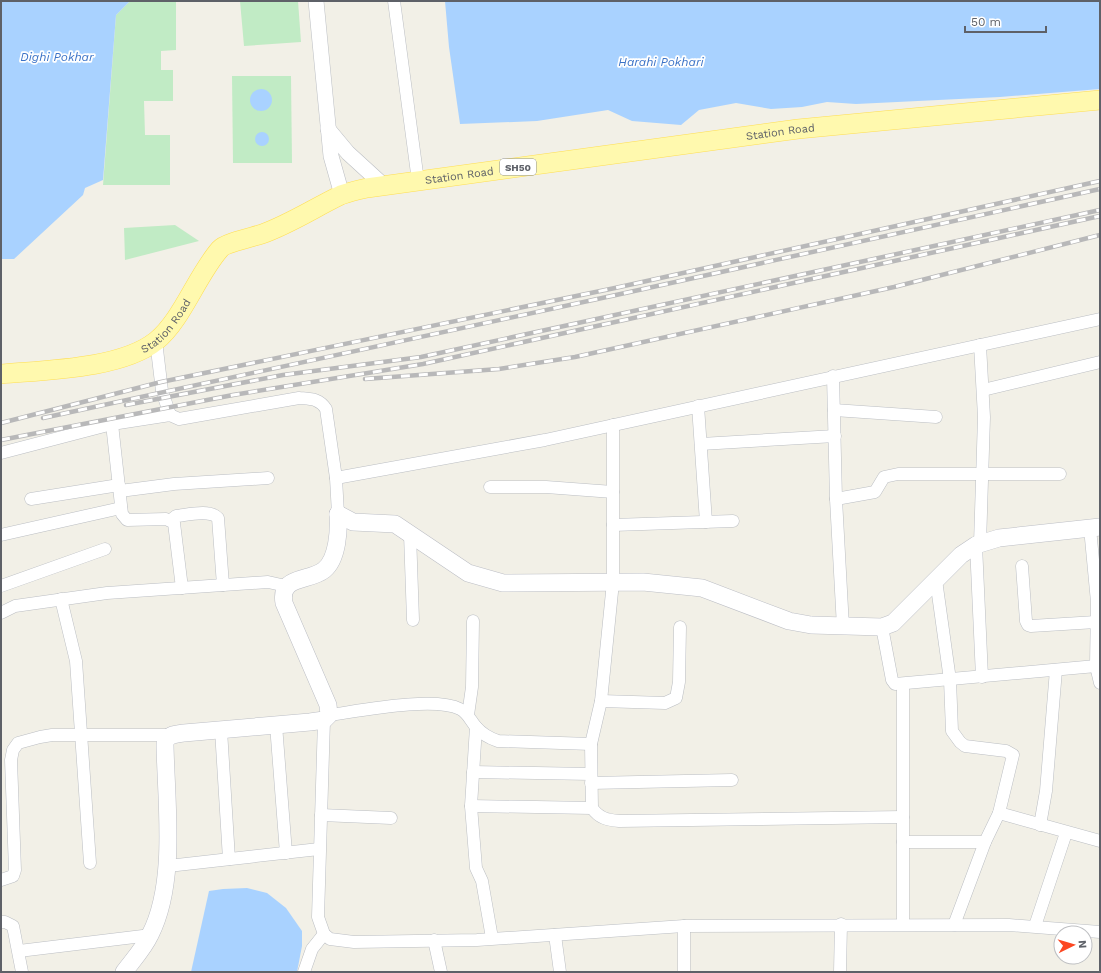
<svg xmlns="http://www.w3.org/2000/svg" width="1101" height="973" viewBox="0 0 1101 973" font-family="'Work Sans',sans-serif">
<style>
.green{fill:#c1ebc5}
.water{fill:#a9d2ff}
.lines{fill:none;stroke-linecap:round;stroke-linejoin:round}
.minor-casing{stroke:#bbbec3;stroke-width:13}
.tertiary-casing{stroke:#bbbec3;stroke-width:16}
.secondary-casing{stroke:#bcbec5;stroke-width:18}
.primary-casing{stroke:#ffde52;stroke-width:20}
.minor{stroke:#fff;stroke-width:12}
.tertiary{stroke:#fff;stroke-width:15}
.secondary{stroke:#fff;stroke-width:17}
.primary{stroke:#fff9ae;stroke-width:19}
.rail-casing{stroke:#b8b8b9;stroke-width:4.5}
.rail{stroke:#fff;stroke-width:3;stroke-dasharray:9;stroke-linecap:butt}
.labels{text-anchor:middle;dominant-baseline:central;stroke-width:3.5;stroke-linejoin:round;paint-order:stroke}
.shield{fill:#fff;stroke:#8e9095;stroke-width:1}
.shield-label{font-size:10px;font-weight:bold;fill:#5e6168}
.street-label{font-size:11px;fill:#5e6168;stroke:#fff}
.water-label{font-size:12px;font-style:italic;fill:#3b73c7;stroke:#fff}
</style>
<rect width="100%" height="100%" fill="#f2f0e7"/>
<g class="green">
<polygon points="130,1 176,1 176,50 161,51 161,70 173,70 173,101 144,101 145,135 170,135 170,185 103,185 116,15"/>
<polygon points="240,1 298,1 301,42 244,46"/>
<polygon points="232,76 291,76 292,163 233,163"/>
<polygon points="175,225 199,241 125,260 124,228"/>
</g>
<g class="water">
<polygon points="1,1 130,1 116,15 103,180 85,188 83,195 14,259 1,259"/>
<polygon points="445,1 1100,1 1100,89 1000,97 856,104 827,102 802,107 771,109 736,103 699,110 681,125 632,121 608,110 537,121 460,124 449,47"/>
<circle cx="261" cy="100" r="11"/>
<circle cx="262" cy="139" r="7"/>
<polygon points="247,888 267,893 286,908 302,931 302,946 297,972 191,972 209,891 223,889"/>
</g>
<g class="lines">
<defs>
<g id="minor">
<polyline points="394,1 418,181"/>
<polyline points="156,341 162,391 170,415"/>
<polyline points="833,376 836,499 843,627"/>
<polyline points="983,390 1100,362"/>
<polyline points="698,406 706,522"/>
<polyline points="834,410 936,417"/>
<polyline points="112,424 122,514 127,520 166,519 174,523 182,588"/>
<path d="M613 425V582L601 701 591 744 592 808C599 818 607 820 619 821L903 817"/>
<polyline points="701,444 835,436"/>
<path d="M1 453 112 424 170 415 179 419 299 398C310 399 319 398 326 409L336 478 338 514"/>
<polyline points="336,478 545,440 1100,319"/>
<polyline points="490,487 546,487 613,492"/>
<polyline points="120,491 174,484 268,478"/>
<polyline points="31,499 119,485"/>
<polyline points="836,499 875,492 884,477 898,474 1060,474"/>
<path d="M171 520 176 516C187 515 210 509 218 518L223 585"/>
<polyline points="613,525 733,521"/>
<polyline points="1090,528 1097,602 1096,666 1100,666"/>
<polyline points="410,534 413,620"/>
<polyline points="1,535 121,508"/>
<polyline points="980,544 984,417 980,345"/>
<polyline points="976,545 982,677"/>
<polyline points="1022,566 1026,621 1028,625 1031,626 1096,622"/>
<polyline points="936,580 950,680 952,731 960,742 965,746 1006,751 1013,755 999,813 985,842 954,925"/>
<polyline points="1,586 105,549"/>
<polyline points="61,599 76,661 90,863"/>
<polyline points="1,613 15,606 107,593 268,582 286,586"/>
<polyline points="882,627 892,680 895,684 1096,666 1100,683"/>
<polyline points="601,701 665,703 676,698 679,682 680,627"/>
<path d="M329 715C359 711 434 696 460 709 468 713 470 720 476 727 482 734 489 738 498 741L591 744"/>
<polyline points="468,715 472,687 473,621"/>
<polyline points="324,720 318,917 324,934 330,939 354,942 477,940 684,926 1009,925 1100,932"/>
<polyline points="276,725 286,853"/>
<polyline points="476,727 471,806 476,868 482,881 492,938"/>
<polyline points="221,730 229,859"/>
<polyline points="473,772 591,774"/>
<polyline points="591,783 732,780"/>
<polyline points="471,806 592,808"/>
<polyline points="999,813 1100,841"/>
<polyline points="321,815 391,818"/>
<polyline points="1040,825 1046,791 1056,670"/>
<polyline points="903,842 985,842"/>
<polyline points="168,866 319,849"/>
<polyline points="1,880 13,876 15,870 11,760 13,750 18,743 40,737 52,735 171,735"/>
<polyline points="1,922 5,922 13,926 22,972"/>
<polyline points="903,924 903,684"/>
<polyline points="1035,926 1066,833"/>
<polyline points="555,935 560,972"/>
<polyline points="434,940 441,972"/>
<polyline points="19,951 151,935"/>
<polyline points="304,972 312,949 324,934"/>
<polyline points="684,972 684,926"/>
<polyline points="840,972 841,924"/>
</g>
<g id="tertiary">
<polyline points="316,1 331,156 342,195"/>
<polyline points="328,129 348,153 383,185"/>
</g>
<g id="secondary">
<polyline points="338,514 353,522 395,524 468,573 503,583 643,582 702,588 789,621 811,625 882,627 893,623 961,555 976,545 999,538 1100,527"/>
<path d="M124 972C133 960 144 948 150 935 177 883 166 802 165 745 165 735 175 734 184 733L310 722 324 720 329 715 328 705 284 603C279 575 309 582 324 570 338 559 339 529 338 514"/>
</g>
<g id="primary">
<path id="s1" d="M1 374C45 370 121 369 156 341 182 320 197 275 220 249 225 243 253 237 262 234 290 224 314 208 341 195 349 192 358 190 367 188L798 129 1100 100"/>
</g>
</defs>
<use href="#minor" class="minor-casing"/>
<use href="#tertiary" class="tertiary-casing"/>
<use href="#secondary" class="secondary-casing"/>
<use href="#primary" class="primary-casing"/>
<use href="#minor" class="minor"/>
<use href="#tertiary" class="tertiary"/>
<use href="#secondary" class="secondary"/>
<use href="#primary" class="primary"/>
<defs>
<g id="rail">
<polyline points="365,379 499,369 575,357 894,287 1100,235"/>
<polyline points="126,405 283,375 421,357 1100,210"/>
<polyline points="43,418 616,295 1100,189"/>
<polyline points="1,423 161,382 615,288 1100,181"/>
<polyline points="1,440 233,395 423,364 1100,216"/>
</g>
</defs>
<use href="#rail" class="rail-casing"/>
<use href="#rail" class="rail"/>
</g>
<g class="labels">
<rect class="shield" x="500" y="159" width="36" height="16" rx="3"/>
<g class="shield-label">
<text x="518" y="167">SH50</text>
</g>
<g class="street-label">
<text stroke="none"><textPath href="#s1" startOffset="850">Station Road</textPath></text>
<text stroke="none"><textPath href="#s1" startOffset="526">Station Road</textPath></text>
<text stroke="none"><textPath href="#s1" startOffset="178">Station Road</textPath></text>
</g>
<g class="water-label">
<text x="57" y="57">Dighi Pokhar</text>
<text x="661" y="62">Harahi Pokhari</text>
</g>
</g>
<rect width="1101" height="973" fill="none" stroke="#5e6168" stroke-width="4"/>
<g transform="translate(1073 945) rotate(85)"><circle r="19" fill="#ffffff" stroke="#bfc0c3"/>
<path d="M0-3L7 15L0 10L-7 15Z" fill="#fc4722"/>
<text y="-6" font-size="11" font-weight="bold" text-anchor="middle" fill="#5e6168">N</text>
</g>
<path d="M965 26v6h81v-6" fill="none" stroke="#5e6168" stroke-width="2"/>
<text x="971" y="26" font-size="12" fill="#5e6168" stroke="#ffffff" stroke-width="3" paint-order="stroke">50 m</text>
</svg>
